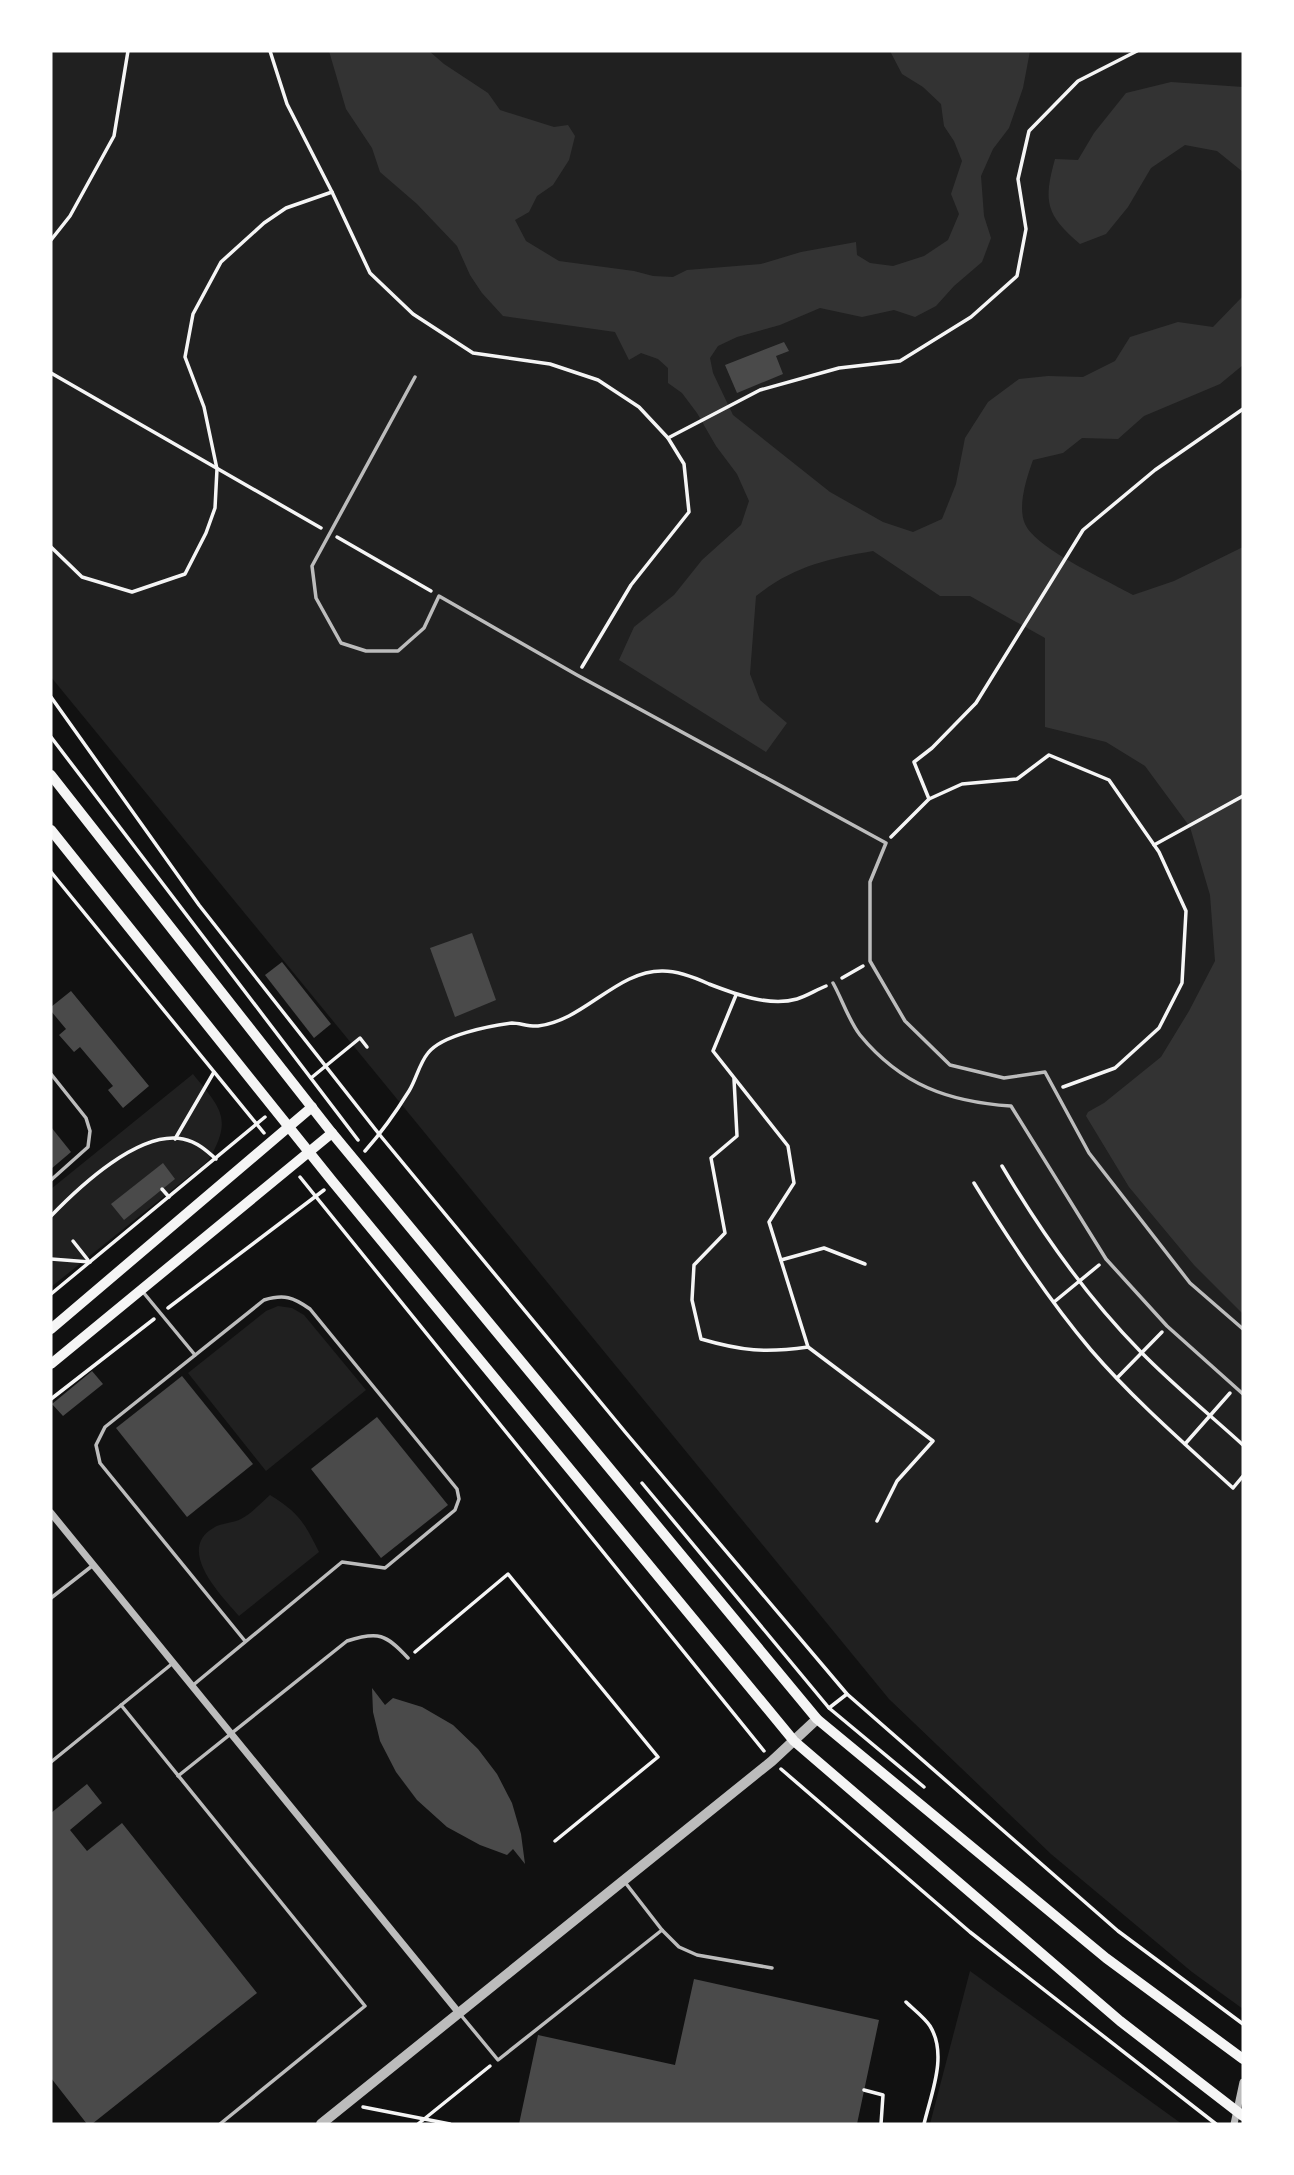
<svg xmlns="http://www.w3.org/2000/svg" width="1294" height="2175" viewBox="0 0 1294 2175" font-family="'Alegreya Sans',sans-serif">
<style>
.green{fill:#202020}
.water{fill:#333}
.building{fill:#4a4a4a}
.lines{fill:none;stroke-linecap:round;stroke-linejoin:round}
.path{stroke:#f5f5f5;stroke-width:3.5}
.service{stroke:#bcbcbc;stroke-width:3.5}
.minor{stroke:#bcbcbc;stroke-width:7}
.tertiary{stroke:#bcbcbc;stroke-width:10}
.secondary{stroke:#f5f5f5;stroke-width:10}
</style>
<rect width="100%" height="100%" fill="#111"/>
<g class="green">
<polygon points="51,51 1243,51 1243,2009 1192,1972 1051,1854 889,1699 51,677"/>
<path d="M193 1074C220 1108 234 1118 208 1161L51 1287V1189Z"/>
<polygon points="278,1306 292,1308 304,1315 366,1390 266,1471 188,1373 266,1311"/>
<path d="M270 1495C299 1513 304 1522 319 1552L239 1616C222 1596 174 1549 215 1527 222 1523 233 1523 241 1519 251 1514 261 1503 270 1495Z"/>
<polygon points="970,1971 1182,2124 930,2124"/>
</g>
<g class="water">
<path d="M329 51H429L444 64 488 93 500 110 554 127 568 125 575 136 569 160 553 185 537 196 529 212 515 220 526 241 559 261 634 271 653 276 673 277 687 270 761 264 801 252 856 242 857 255 870 263 893 266 924 256 948 240 959 214 951 194 962 161 954 141 944 126 941 104 923 87 902 74 890 51H1030L1023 88 1009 128 993 149 981 176 984 216 991 238 982 262 954 286 936 306 915 317 894 310 862 317 820 308 780 325 737 337 718 346 710 358 713 373 733 415 830 492 883 522 913 532 942 519 956 484 965 438 988 402 1019 379 1048 376 1083 377 1115 361 1130 337 1178 322 1213 327 1243 296V365L1220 384 1144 416 1118 439 1082 438 1063 453 1033 460C1027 477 1017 506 1025 524 1036 549 1107 580 1133 595L1174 581 1243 547V1314L1194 1265 1129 1187 1086 1116 1088 1112 1104 1103 1161 1057 1189 1011 1215 961 1210 895 1190 827 1145 766 1106 742 1045 727V638L970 596H940L873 551C827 559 794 566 756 596L750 674 760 700 787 723 766 752 619 660 634 627 674 595 702 560 741 525 749 501 737 474 716 446 697 413 682 393 668 383V368L658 359 641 353 629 360 615 332 503 316 482 293 470 275 457 246 417 204 380 172 372 148 346 109Z"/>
<path d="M1171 82 1243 87V172L1217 151 1185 145 1151 168 1128 207 1106 234 1080 244C1046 215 1043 202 1055 159L1078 160 1094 133 1126 93Z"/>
</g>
<g class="building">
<polygon points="784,342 789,351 776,356 783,374 737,393 725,365"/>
<polygon points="472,933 496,1000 455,1017 430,948"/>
<polygon points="282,962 331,1024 314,1038 265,975"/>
<polygon points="71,991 149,1086 123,1108 108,1090 113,1086 80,1047 74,1052 59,1035 66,1029 51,1011 51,1007"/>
<polygon points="51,1127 71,1152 51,1169"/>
<polygon points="163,1163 175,1179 124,1220 111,1204"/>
<polygon points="92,1371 103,1384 63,1416 52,1404"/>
<polygon points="182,1376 253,1464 187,1517 116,1428"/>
<polygon points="377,1417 448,1505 381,1558 311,1469"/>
<polygon points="372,1688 385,1705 393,1698 422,1707 453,1725 478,1749 497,1774 512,1803 521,1834 525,1864 513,1849 507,1855 480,1845 447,1827 417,1800 396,1772 380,1741 373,1712"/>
<polygon points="87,1784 102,1803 70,1830 87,1851 122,1823 257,1993 92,2124 87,2124 51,2078 51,1813"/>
<polygon points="694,1979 879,2020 857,2124 519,2124 538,2035 675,2065"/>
</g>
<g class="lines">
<g class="path">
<polyline points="270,51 287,104 332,192 370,273 413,314 473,353 550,364 598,380 639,407 668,438 684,464 689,512 631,585 582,667"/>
<polyline points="51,240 70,216 114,136 128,51"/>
<polyline points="51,373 321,528"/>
<polyline points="668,438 760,390 839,368 900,361 971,317 1017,276 1026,229 1018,179 1029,131 1078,81 1137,51"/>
<polyline points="337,537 431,591"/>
<polyline points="51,547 82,577 132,592 185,574 206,533 215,508 217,469 204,407 185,357 193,314 221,262 264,223 286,208 332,192"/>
<polyline points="51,697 199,905 379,1134 626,1433 847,1694 1118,1931 1243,2024"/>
<polyline points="51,737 358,1140"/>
<polyline points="929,799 914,762 932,748 976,703 1083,530 1155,470 1243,409"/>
<polyline points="891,837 929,799 962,784 1017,779 1049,755 1109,780 1159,852 1186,911 1182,983 1159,1028 1115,1068 1063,1087"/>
<polyline points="1154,845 1243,796"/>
<polyline points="51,872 264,1133"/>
<polyline points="842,978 863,966"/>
<polyline points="736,995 713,1051 788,1146 794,1183 769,1222 808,1347 933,1441 897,1481 877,1521"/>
<polyline points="311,1078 360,1038 367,1047"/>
<path d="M734 1079 737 1136 711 1158 725 1233 694 1265 692 1300 701 1339C742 1351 765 1353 808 1347"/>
<polyline points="175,1139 214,1072"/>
<path d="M365 1151C381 1133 396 1112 409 1091 416 1080 419 1064 428 1053 442 1035 489 1026 512 1023 520 1023 529 1027 538 1026 584 1021 617 970 663 971 678 971 696 978 709 984 735 994 769 1007 797 999 807 996 816 990 826 986"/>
<path d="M1002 1166C1041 1232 1086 1296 1140 1351 1172 1384 1209 1414 1243 1445"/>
<polyline points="300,1177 764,1751"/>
<path d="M974 1183C1009 1240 1047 1298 1091 1350 1134 1400 1185 1444 1233 1488L1243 1476"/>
<polyline points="162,1189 169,1197"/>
<path d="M51 1216C79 1187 139 1130 183 1139 197 1142 206 1150 216 1159"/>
<polyline points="73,1241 88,1260"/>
<polyline points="51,1259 90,1262"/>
<polyline points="781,1260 824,1248 865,1264"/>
<polyline points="51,1294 265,1117"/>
<polyline points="1054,1302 1099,1265"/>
<polyline points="168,1308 324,1190"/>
<polyline points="1117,1378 1162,1332"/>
<polyline points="51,1399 154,1319"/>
<polyline points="1185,1444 1230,1393"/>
<polyline points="642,1483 829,1708 924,1787"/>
<polyline points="415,1652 508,1574 658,1757 555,1841"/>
<polyline points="829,1708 847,1694"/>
<polyline points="781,1769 970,1932 1216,2124"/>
<path d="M906 2002C913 2009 924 2017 930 2026 948 2055 931 2094 924 2124"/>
<polyline points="864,2090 883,2095 881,2124"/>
<polyline points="363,2107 450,2124"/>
<polyline points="418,2124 490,2066"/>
</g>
<g class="service">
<polyline points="415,377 312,566 316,598 341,643 366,651 398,651 424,628 439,596 577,675 886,843 870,882 870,961 905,1021 950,1065 1004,1078 1045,1072 1089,1153 1190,1283 1243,1329"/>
<path d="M833 983C842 999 849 1021 860 1035 901 1085 949 1102 1011 1106L1106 1259 1167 1326 1243 1394"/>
<polyline points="51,1074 86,1118 90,1131 88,1147 51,1180"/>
<polyline points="143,1292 195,1355"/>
<polyline points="51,1598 92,1566"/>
<path d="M192 1686 342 1562 385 1568 455 1510 459 1499 457 1489 310 1309C293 1297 284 1294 264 1300L105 1427 96 1445 100 1463 245 1641"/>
<polyline points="121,1705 365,2006 220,2124"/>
<polyline points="51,1762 173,1663"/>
<path d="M178 1776 347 1641C378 1631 386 1634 408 1658"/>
<polyline points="662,1930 679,1947 697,1955 772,1968"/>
<polyline points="460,2014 498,2060 662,1930 624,1881"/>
</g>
<g class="minor">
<polyline points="51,1513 459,2013"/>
<polyline points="1234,2124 1243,2082"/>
</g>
<polyline class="tertiary" points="321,2124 772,1761 817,1719"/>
<g class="secondary">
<polyline points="51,775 332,1133 817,1719 1106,1958 1243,2059"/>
<polyline points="51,830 333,1182 794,1741 1120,2021 1243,2116"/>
<polyline points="51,1329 312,1107"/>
<polyline points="51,1364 332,1133"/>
</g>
</g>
<rect width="1294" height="2175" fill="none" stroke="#ffffff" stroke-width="105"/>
</svg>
